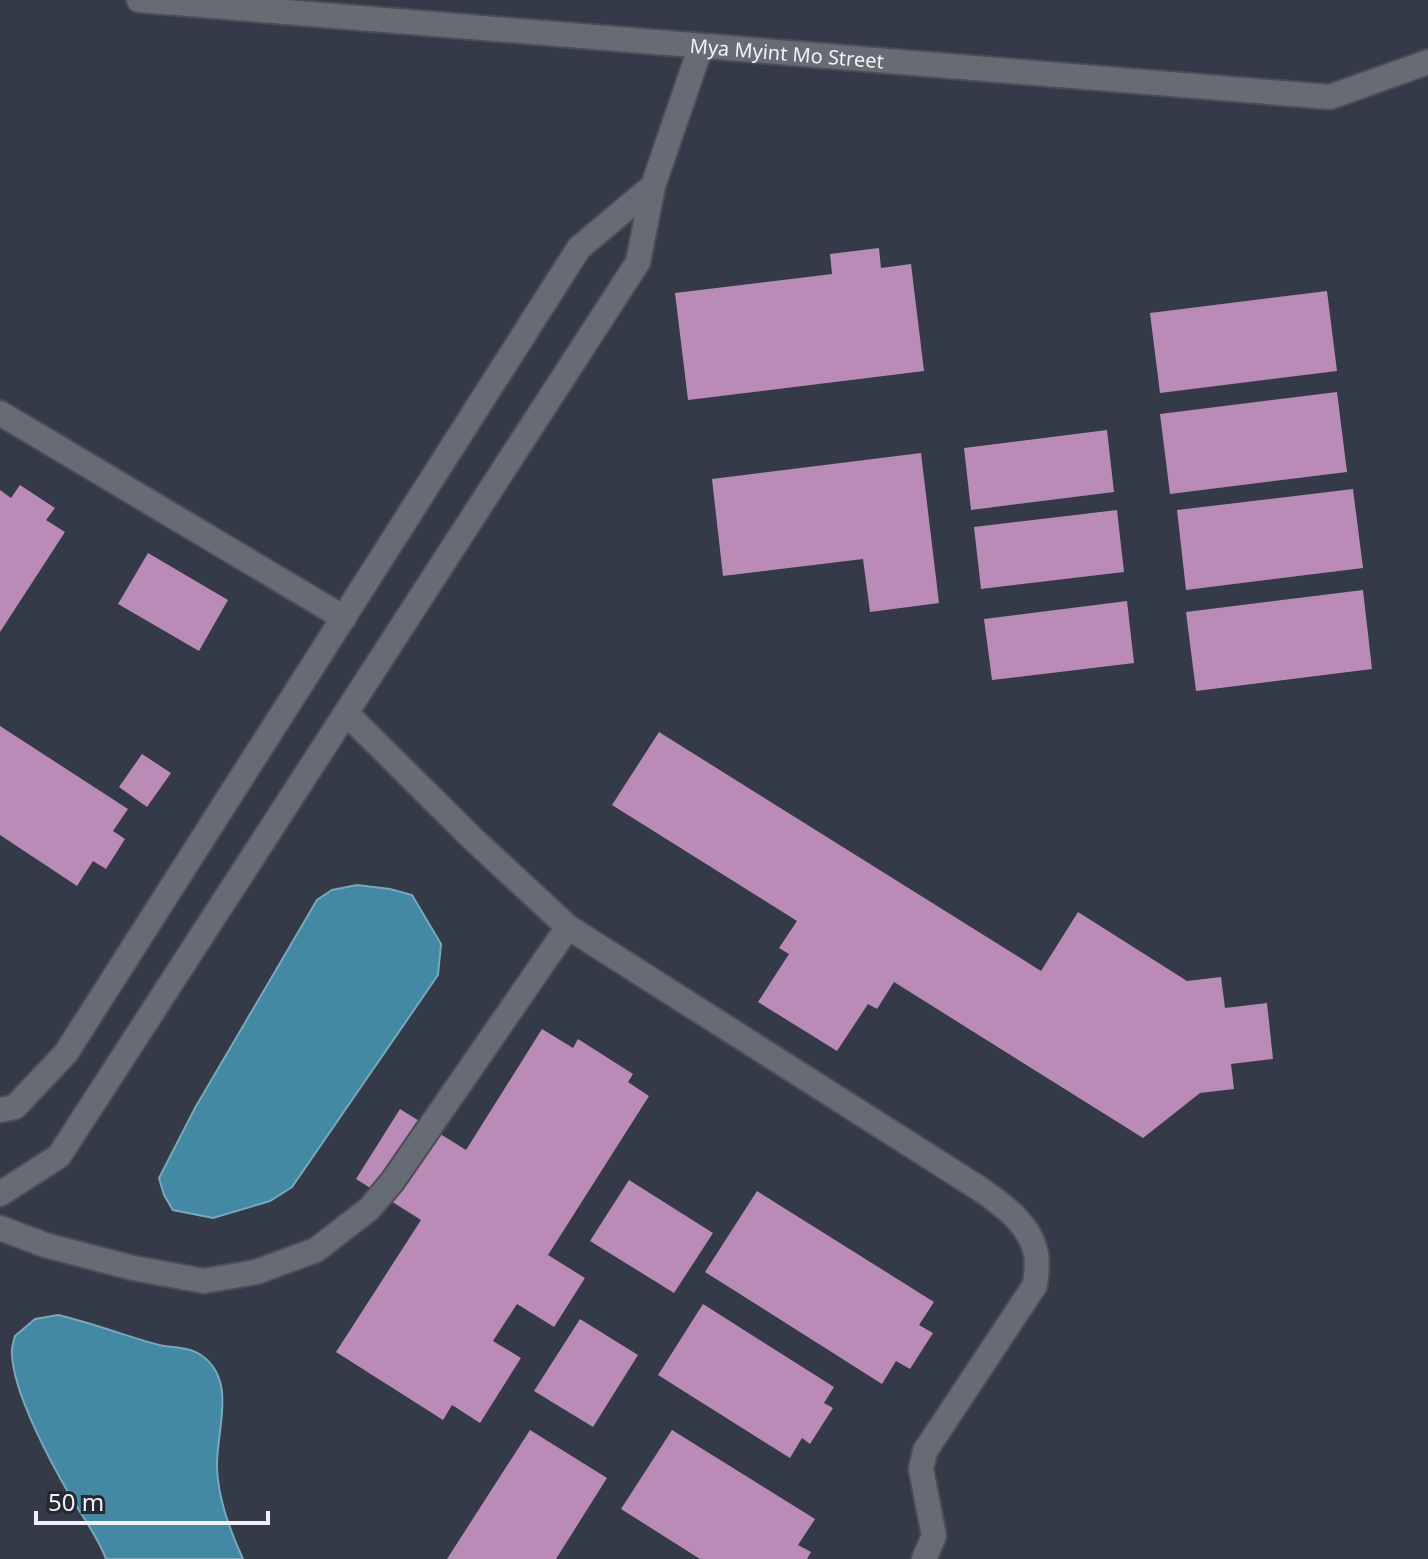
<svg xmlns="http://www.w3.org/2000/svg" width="1428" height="1559" viewBox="0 0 1428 1559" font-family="'Noto Sans',sans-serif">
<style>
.built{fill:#343a48}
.water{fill:#4389a3;stroke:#77a8bc;stroke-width:2}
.building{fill:#b98bb6}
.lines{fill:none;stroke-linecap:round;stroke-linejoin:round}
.street-casing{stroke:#4b4e54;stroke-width:28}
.street{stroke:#676b74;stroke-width:24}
.labels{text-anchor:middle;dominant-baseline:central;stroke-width:8;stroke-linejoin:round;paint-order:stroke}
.street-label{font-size:20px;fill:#eff1f7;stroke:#252830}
</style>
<rect width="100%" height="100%" fill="#2e323a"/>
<rect class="built" x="0" y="0" width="1428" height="1559"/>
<g class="water">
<polygon points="357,885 390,889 412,895 441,944 438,975 292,1187 270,1201 213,1218 173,1210 164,1195 159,1178 195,1108 317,900 332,890"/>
<path d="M58 1315C93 1323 125 1336 159 1345 172 1348 190 1347 201 1355 237 1380 217 1428 217 1464 217 1495 230 1531 243 1559H106C98 1537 84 1519 72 1499 52 1465 13 1393 12 1354 11 1348 14 1341 15 1336L35 1319Z"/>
</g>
<g class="building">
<polygon points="879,248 881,268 911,264 924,371 688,400 675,293 832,274 830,254"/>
<polygon points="1327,291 1337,371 1160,393 1150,313"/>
<polygon points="1337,392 1347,472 1170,494 1160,414"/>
<polygon points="1107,430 1114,492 971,510 964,448"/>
<polygon points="921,453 939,603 870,612 863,559 723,576 712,479"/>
<polygon points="20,485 55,508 46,520 65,532 0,632 0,490 11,498"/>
<polygon points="1353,489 1363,568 1186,590 1177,510"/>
<polygon points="1117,510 1124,572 981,589 974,527"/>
<polygon points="148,553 228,600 199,651 118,604"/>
<polygon points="1363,590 1372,669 1196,691 1186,612"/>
<polygon points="1127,601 1134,663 992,680 984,619"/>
<polygon points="0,726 128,809 113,831 125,839 106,869 93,861 77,886 0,835"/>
<polygon points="659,732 1041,971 1078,912 1187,981 1221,977 1225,1008 1267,1003 1273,1059 1231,1064 1234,1089 1200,1093 1143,1138 894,982 877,1009 868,1004 837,1051 758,1002 789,954 779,948 797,921 612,805"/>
<polygon points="142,754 171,773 147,807 119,787"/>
<polygon points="542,1029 573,1048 578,1039 633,1074 628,1082 649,1096 548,1255 585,1278 554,1327 517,1304 493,1341 521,1358 480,1423 452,1405 443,1420 336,1352 421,1220 356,1179 400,1109 466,1150"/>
<polygon points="629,1180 713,1233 674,1293 590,1241"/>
<polygon points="757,1191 934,1302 919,1325 933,1333 910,1369 896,1361 882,1384 705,1272"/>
<polygon points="703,1304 834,1387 824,1403 833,1408 810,1444 802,1438 790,1458 658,1375"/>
<polygon points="580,1319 638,1355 593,1427 534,1391"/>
<polygon points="530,1430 607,1478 556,1559 447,1559"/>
<polygon points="672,1430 815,1519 798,1545 811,1552 807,1559 700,1559 621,1509"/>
</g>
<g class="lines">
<defs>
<g id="street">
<path id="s1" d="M139 0 1330 97 1428 62"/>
<polyline points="0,413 344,618"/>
<path d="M346 713 473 839 568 927 980 1189C1004 1206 1030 1224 1036 1254 1038 1264 1036 1276 1035 1285L925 1451 921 1469 934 1536 924 1559"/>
<polyline points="0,1110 15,1107 66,1053 579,248 653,186"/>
<polyline points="0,1194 59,1156 638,262 653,186 701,46"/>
<polyline points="0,1228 45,1245 133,1268 204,1281 256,1272 316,1250 369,1209 392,1182 568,927"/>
</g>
</defs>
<use href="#street" class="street-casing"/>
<use href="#street" class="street"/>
</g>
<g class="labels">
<g class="street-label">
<text stroke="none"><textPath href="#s1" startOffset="650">Mya Myint Mo Street</textPath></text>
</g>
</g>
<path d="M36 1511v12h232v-12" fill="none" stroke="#eff1f7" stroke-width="4"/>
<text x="48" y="1511" font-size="24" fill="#eff1f7" stroke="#252830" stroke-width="6" paint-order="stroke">50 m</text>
</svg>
